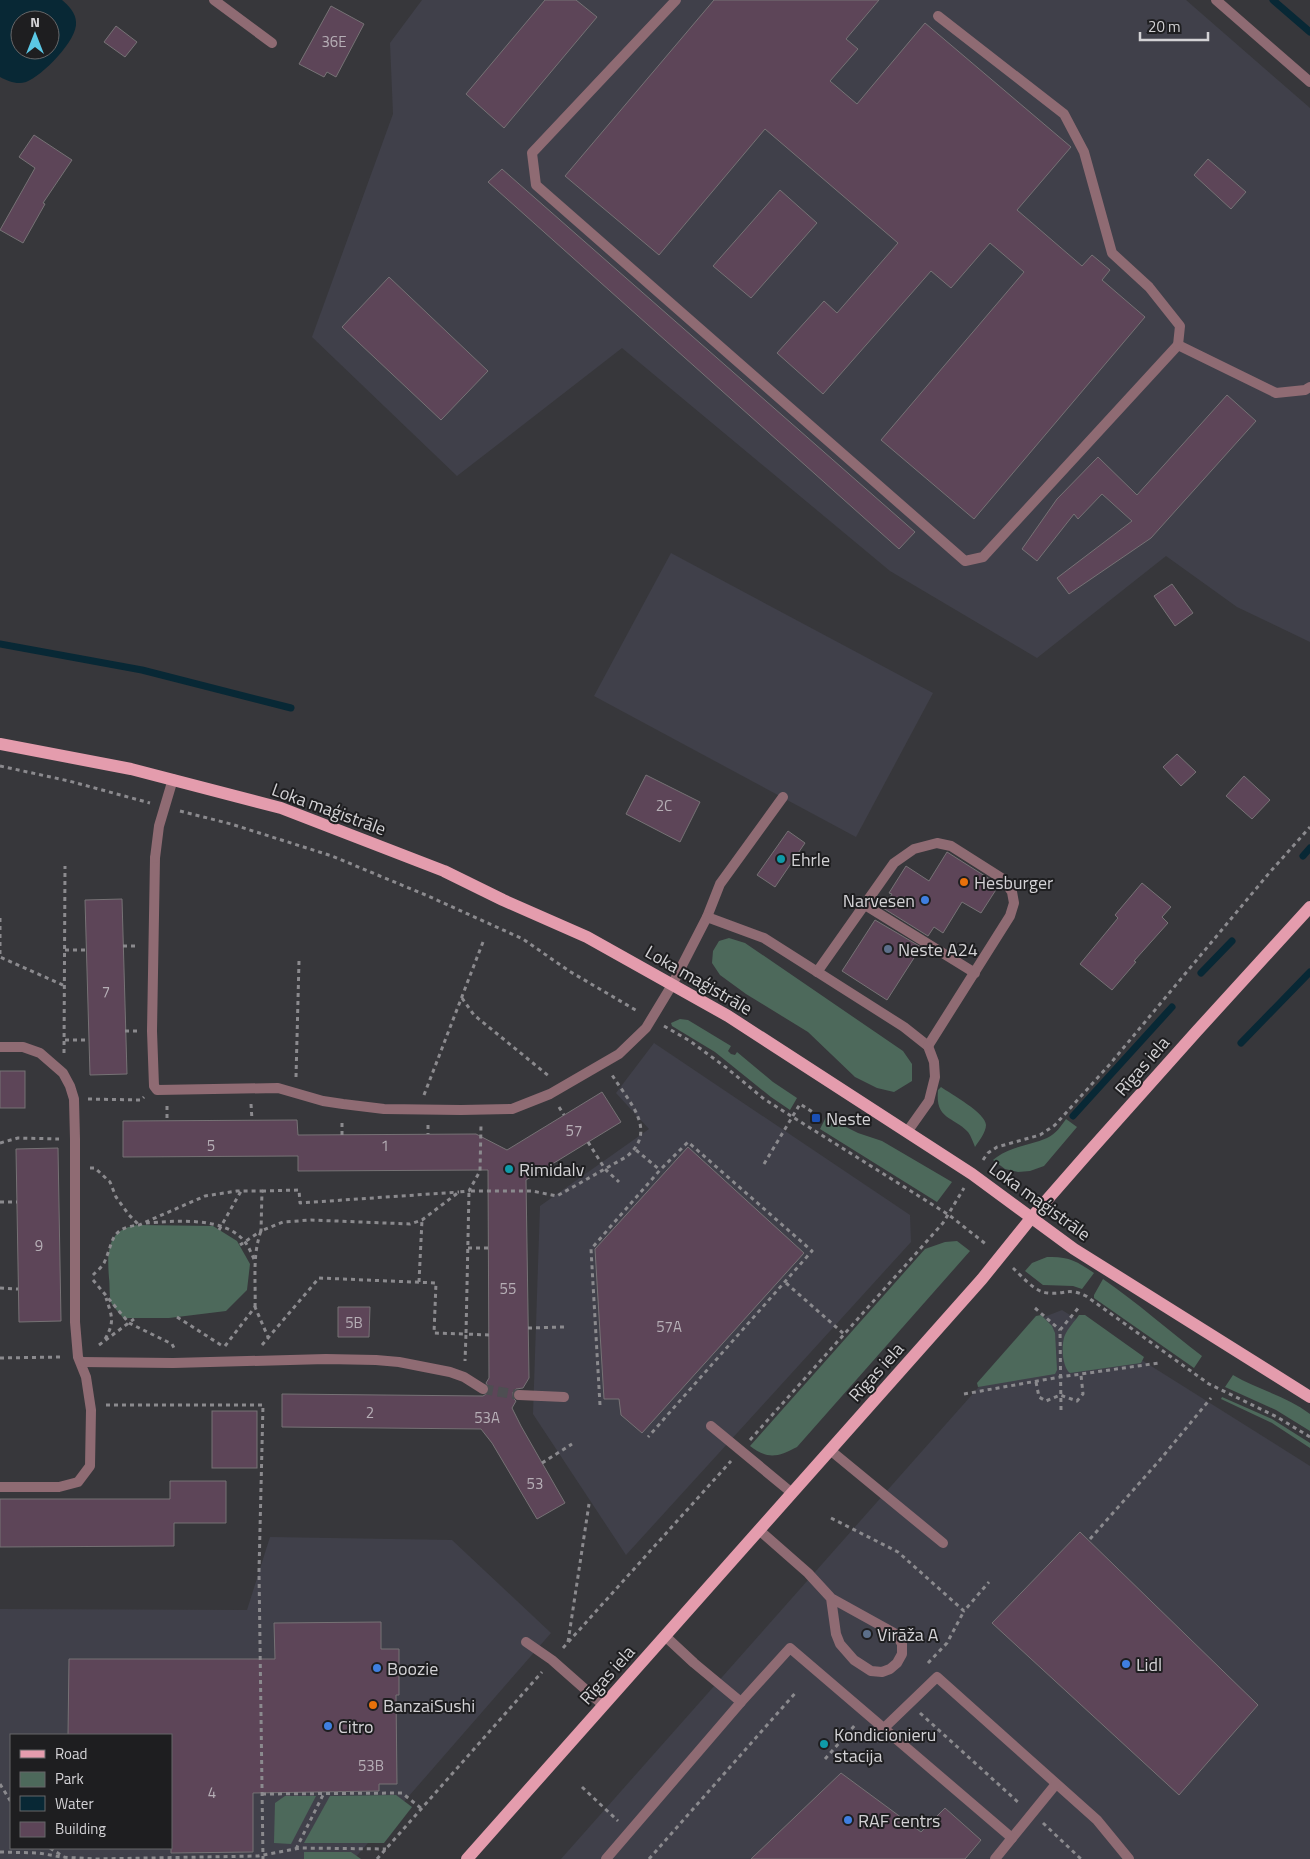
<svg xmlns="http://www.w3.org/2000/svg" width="1310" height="1859" viewBox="0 0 1310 1859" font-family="'Titillium Web',sans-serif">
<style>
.built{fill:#40404a;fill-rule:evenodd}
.green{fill:#4d695b}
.water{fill:#082835;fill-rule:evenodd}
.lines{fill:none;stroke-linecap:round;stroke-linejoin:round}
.stream{stroke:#082835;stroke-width:7}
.building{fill:#5d4558;stroke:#767275}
.minor-tunnel{stroke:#4e4e52;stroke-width:10;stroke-dasharray:10 5;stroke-linecap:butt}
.path{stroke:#8b8a8e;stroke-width:3;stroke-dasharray:4 4;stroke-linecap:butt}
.service{stroke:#8f6b73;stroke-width:10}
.minor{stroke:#8f6b73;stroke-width:10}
.primary{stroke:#e49cad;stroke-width:12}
.culture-dot{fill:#0f9aa8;stroke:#1e1e20;stroke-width:2}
.food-dot{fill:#e8710a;stroke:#1e1e20;stroke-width:2}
.shop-dot{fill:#3f7fe0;stroke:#1e1e20;stroke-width:2}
.service-dot{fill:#5c6f8a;stroke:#1e1e20;stroke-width:2}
.transit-dot{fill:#1a4fb4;stroke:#1e1e20;stroke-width:2}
.labels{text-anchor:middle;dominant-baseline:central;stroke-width:4;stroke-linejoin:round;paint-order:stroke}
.number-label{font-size:15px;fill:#b6afb6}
.street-label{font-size:18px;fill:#d3d2d5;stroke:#1e1e20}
.poi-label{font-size:18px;fill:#d3d2d5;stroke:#1e1e20;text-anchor:start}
</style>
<rect width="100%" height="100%" fill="#37373b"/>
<g class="built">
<polygon points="422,0 1186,0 1310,108 1310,642 1237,607 1166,556 1037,658 890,571 622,348 457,476 312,337 393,114 390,43"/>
<polygon points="671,553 933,693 856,837 594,696"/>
<polygon points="654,1043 910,1215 911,1242 626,1555 533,1414 540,1206 649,1129 616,1093"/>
<polygon points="1062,1310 1310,1466 1310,1859 561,1859 1039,1319"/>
<path d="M270 1537 452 1540 551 1633 354 1859H0V1609L247 1610ZM11 1735H171V1848H11Z"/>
</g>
<g class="green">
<polygon points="729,938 745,943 903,1051 912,1064 912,1081 894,1092 877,1088 855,1077 808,1032 746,994 720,975 712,963 713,951 719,941"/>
<polygon points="680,1019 688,1020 731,1046 728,1051 731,1054 735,1055 737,1052 773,1082 797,1098 790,1110 771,1097 715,1052 672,1026 671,1023"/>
<path d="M941 1087C951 1094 986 1113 986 1125 986 1132 979 1141 975 1147 973 1142 971 1136 968 1132 953 1116 935 1120 938 1090Z"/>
<polygon points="826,1117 858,1133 882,1141 952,1182 937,1202 820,1129"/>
<path d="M1066 1119 1077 1127 1044 1166 1030 1171 1018 1172 1005 1169 993 1160C1009 1146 1029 1146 1047 1138 1056 1134 1061 1126 1066 1119Z"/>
<path d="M139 1225 213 1226 237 1241 250 1264 247 1290 226 1311 169 1318H123C120 1313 113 1307 111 1302 109 1295 110 1285 109 1278 107 1252 107 1228 139 1225Z"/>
<path d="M957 1241 970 1251 797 1447C778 1457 768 1460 750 1446L925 1249 945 1242Z"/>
<path d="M1047 1257C1068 1256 1077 1261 1094 1273L1082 1289 1073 1286 1043 1285 1025 1271 1032 1263Z"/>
<path d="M1103 1279C1138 1303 1169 1331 1202 1356L1194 1368 1094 1298V1295Z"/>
<polygon points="1041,1315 1052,1326 1055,1333 1057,1370 1055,1374 978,1387 977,1383 1036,1316"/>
<path d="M1079 1315H1085L1144 1357 1141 1363 1070 1373C1062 1367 1061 1344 1065 1335 1068 1328 1075 1321 1079 1315Z"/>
<path d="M1233 1375C1258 1390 1287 1396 1310 1414V1431L1276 1410 1225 1387Z"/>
<polygon points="1222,1397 1272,1419 1310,1443 1310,1448 1272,1423 1221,1399"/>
<polygon points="396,1795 412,1807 384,1843 304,1843 330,1796"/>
<polygon points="285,1796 316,1796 291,1844 274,1843 275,1803"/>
<polygon points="304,1852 351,1852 361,1859 304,1859"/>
</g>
<path class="water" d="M0 0H62C68 5 76 13 76 22 78 40 42 76 26 82 17 85 8 81 0 77ZM20 20H50V50H20Z"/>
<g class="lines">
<g class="stream">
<polyline points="1273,0 1310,32"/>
<polyline points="0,644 142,670 291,708"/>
<polyline points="1303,856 1310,848"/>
<polyline points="1201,973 1232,941"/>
<polyline points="1241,1043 1310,972"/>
<polyline points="1073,1116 1172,1007"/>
</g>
</g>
<g class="building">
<polygon points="545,0 576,0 597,17 504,128 466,94"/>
<polygon points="714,0 879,0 846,39 858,49 830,81 857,104 925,23 1071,147 1017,210 1082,266 1092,255 1110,270 1102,280 1145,317 974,519 881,440 1024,272 990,243 951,288 931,271 823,394 777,353 824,301 837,313 898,243 765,129 659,255 565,176"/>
<polygon points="331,6 364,24 336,77 327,72 324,77 299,64"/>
<polygon points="116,26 137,42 125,57 104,42"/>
<polygon points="34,135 72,160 43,203 45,204 23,243 0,230 35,168 19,157"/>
<polygon points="1208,159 1246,192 1231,209 1194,175"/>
<polygon points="502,169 915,532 899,549 488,182"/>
<polygon points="780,190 817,223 751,298 713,266"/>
<polygon points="389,277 488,371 441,420 342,327"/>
<polygon points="1227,395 1256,421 1151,538 1069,594 1057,578 1132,521 1102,494 1078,519 1074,514 1037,561 1022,549 1057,499 1098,457 1137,495"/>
<polygon points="1172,584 1193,613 1175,626 1154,596"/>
<polygon points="1177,754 1196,772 1181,786 1163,767"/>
<polygon points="646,775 700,802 680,842 626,814"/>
<polygon points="1244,776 1270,800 1252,819 1226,796"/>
<polygon points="788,831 805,843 775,887 757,875"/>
<polygon points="947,852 999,885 981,913 962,902 943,933 934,927 928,936 883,908 892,894 889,893 906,866 929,881"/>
<polygon points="1142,883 1171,907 1162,917 1168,923 1134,961 1136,962 1112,990 1080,964 1118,918 1115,915"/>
<polygon points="122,899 127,1074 90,1075 85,900"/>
<polygon points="875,920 921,947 887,1000 842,971"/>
<rect x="0" y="1071" width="25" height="37"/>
<polygon points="602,1092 621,1122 526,1180 529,1378 523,1388 516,1389 513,1392 513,1398 516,1401 512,1408 521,1426 565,1503 537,1519 492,1443 481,1429 282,1427 282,1394 483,1396 488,1393 490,1389 486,1383 489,1378 488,1170 298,1171 298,1156 123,1157 123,1121 297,1120 298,1135 476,1134 507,1150"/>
<polygon points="688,1147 804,1253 642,1433 621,1415 619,1399 604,1399 595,1249"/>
<polygon points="58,1148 61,1321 19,1322 16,1149"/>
<polygon points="338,1307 370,1307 369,1337 338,1337"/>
<rect x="212" y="1411" width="45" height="57"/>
<polygon points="170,1481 226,1481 226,1523 174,1523 174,1546 0,1547 0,1499 170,1499"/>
<polygon points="1080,1532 1258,1705 1179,1795 992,1623"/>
<polygon points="381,1622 381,1649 399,1649 399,1695 396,1695 397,1784 379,1784 379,1791 253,1793 253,1852 171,1853 171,1735 68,1735 69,1659 275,1659 274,1623"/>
<polygon points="841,1773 921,1832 945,1808 981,1840 965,1859 751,1859"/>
</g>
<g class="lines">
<polyline class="minor-tunnel" points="483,1389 519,1395"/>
<g class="path">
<polyline points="0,766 69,781 150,803"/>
<polyline points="180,811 231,824 332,856 428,896 523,939 569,971 639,1012"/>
<polyline points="0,918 0,957 65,986"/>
<polyline points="123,946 137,946"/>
<polyline points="65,950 86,950"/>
<polyline points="462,998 474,1015 550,1077"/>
<polyline points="664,1026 690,1041 728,1069 764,1099 949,1215 987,1245"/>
<polyline points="125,1031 137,1031"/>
<polyline points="65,1040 89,1040"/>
<polyline points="64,1053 65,866"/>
<polyline points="296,1077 299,961"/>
<polyline points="424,1095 483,942"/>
<polyline points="88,1099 141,1100 144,1097"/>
<polyline points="251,1104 252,1120"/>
<polyline points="167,1106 167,1121"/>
<polyline points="559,1107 564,1115"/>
<polyline points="428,1125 428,1134"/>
<polyline points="342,1135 342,1120"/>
<polyline points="588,1142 605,1169 619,1182"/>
<polyline points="0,1143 18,1138 59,1139"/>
<polyline points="636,1150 660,1170"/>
<polyline points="983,1160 988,1153 997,1147 1040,1135 1055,1125 1110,1064 1270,872 1310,827"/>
<polyline points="764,1164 800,1104 822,1118"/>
<polyline points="90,1168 95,1168 110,1182 116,1197 129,1215 139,1225"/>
<polyline points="262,1191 299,1190 300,1203 459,1192"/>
<polyline points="0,1202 17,1202"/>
<path d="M146 1223C175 1221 225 1216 245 1242 249 1247 251 1253 254 1259"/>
<polyline points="219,1230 241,1191"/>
<polyline points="468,1248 488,1248"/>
<path d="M1013 1268C1022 1276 1034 1292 1048 1293 1065 1295 1067 1287 1086 1296L1209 1384 1277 1417 1310 1437"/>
<path d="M93 1275C96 1272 101 1268 104 1263 114 1242 109 1228 139 1225L205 1196 237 1191H262L261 1231 240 1245"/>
<polyline points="93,1280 129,1323 172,1344 174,1348"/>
<polyline points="419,1282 422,1220"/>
<polyline points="786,1283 844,1334"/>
<polyline points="0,1288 18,1289"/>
<path d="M255 1307C256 1281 252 1256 261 1231L283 1222 311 1220 410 1224 422 1220 459 1192 469 1191 480 1171 481 1125"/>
<polyline points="1035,1308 1060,1330"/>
<polyline points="177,1317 221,1345"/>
<polyline points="528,1328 564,1327"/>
<path d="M489 1335 466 1334 469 1191H532L557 1196 626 1157C659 1131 629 1102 612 1075"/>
<path d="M105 1339C115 1322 112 1316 106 1298"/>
<polyline points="99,1345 134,1319"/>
<polyline points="262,1345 319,1278 436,1283 434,1333 466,1334 465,1361"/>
<polyline points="225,1346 255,1307 268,1337"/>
<polyline points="0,1358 63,1357"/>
<polyline points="1036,1382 1039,1397 1046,1401 1060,1395 1077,1401 1083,1394 1081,1375"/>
<polyline points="964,1394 1060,1377 1159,1363"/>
<polyline points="106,1405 263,1405 259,1571 263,1859"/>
<polyline points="600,1405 591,1249 660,1170 688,1142 812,1251 648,1437"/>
<polyline points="1061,1410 1060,1330 1080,1306"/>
<polyline points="750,1440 943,1223 964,1188"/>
<polyline points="542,1463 572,1444"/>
<polyline points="831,1518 898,1552 964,1611 989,1582"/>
<polyline points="1090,1539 1159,1461 1211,1398"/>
<polyline points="568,1642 589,1504"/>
<polyline points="563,1648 731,1461"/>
<polyline points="928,1663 947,1643 964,1611"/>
<polyline points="920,1713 1019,1803"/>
<polyline points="825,1759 856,1724"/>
<polyline points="0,1784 11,1802"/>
<polyline points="582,1787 618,1821"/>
<polyline points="262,1794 402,1793 422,1809"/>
<polyline points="1043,1823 1081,1859"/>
<polyline points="50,1848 64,1857"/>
<polyline points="296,1849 324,1793"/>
<polyline points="0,1852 39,1853 61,1857 95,1859 258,1856 300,1848 386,1849"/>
<polyline points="377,1859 542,1672"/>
<polyline points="649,1859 797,1691"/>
</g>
<g class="service">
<polyline points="676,0 532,153 536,185 965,561 983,557 1178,345 1276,393 1305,390 1310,387"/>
<polyline points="938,16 1064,114 1084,152 1112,253 1149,287 1180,326 1178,345"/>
<polyline points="155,858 152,1031 154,1086 157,1090 278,1088 323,1101 343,1104 384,1109 461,1110 512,1109 550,1094 619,1054 646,1028 672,985 707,917 720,884 783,797"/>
<polyline points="865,905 975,973"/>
<polyline points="707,917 764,938 904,1027 928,1046 934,1062 935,1077 929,1101 907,1132"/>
<polyline points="817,972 894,863 914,849 937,843 951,846 1003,879 1012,892 1014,903 1010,916 928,1046"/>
<polyline points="0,1047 23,1047 40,1053 63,1073 70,1086 74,1099 75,1139 75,1322 78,1357 86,1377 91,1410 90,1466 78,1482 59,1487 0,1487"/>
<polyline points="711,1426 792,1493"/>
<polyline points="830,1450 943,1543"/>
<polyline points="759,1530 808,1573 831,1598 836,1634 840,1644 854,1660 871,1671 882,1672 890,1669 897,1663 902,1654 902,1644 896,1634 831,1598"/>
<polyline points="665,1636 694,1663 741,1702"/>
<polyline points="526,1642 552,1660 603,1705"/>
<polyline points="883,1729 937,1677 1097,1820 1129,1859"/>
<polyline points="1012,1838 1056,1784"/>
<polyline points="606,1859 741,1702 790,1648 1012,1838 995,1859"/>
</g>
<g class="minor">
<polyline points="214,0 272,43"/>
<polyline points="1216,0 1310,82"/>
<polyline points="155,858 159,826 173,779"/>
<polyline points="81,1362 173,1363 326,1359 376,1360 399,1362 450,1372 464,1377 483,1389"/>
<polyline points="519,1395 564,1397"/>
</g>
<g class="primary">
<polyline points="0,744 131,769 281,808 444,871 503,900 587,937 728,1016 972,1174 1074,1249 1310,1397"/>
<polyline points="467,1859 982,1279 1032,1217 1088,1153 1196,1032 1310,907"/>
</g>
</g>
<g class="culture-dot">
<circle cx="781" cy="859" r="5"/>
<circle cx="509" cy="1169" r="5"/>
<circle cx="824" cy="1744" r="5"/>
</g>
<g class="food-dot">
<circle cx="964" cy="882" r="5"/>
<circle cx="373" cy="1705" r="5"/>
</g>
<g class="shop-dot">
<circle cx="925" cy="900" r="5"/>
<circle cx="1126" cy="1664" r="5"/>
<circle cx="377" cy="1668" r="5"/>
<circle cx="328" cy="1726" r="5"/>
<circle cx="848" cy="1820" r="5"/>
</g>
<g class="service-dot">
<circle cx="888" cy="949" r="5"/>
<circle cx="867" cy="1634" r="5"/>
</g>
<rect class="transit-dot" x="811" y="1113" width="10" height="10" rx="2.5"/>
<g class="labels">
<g class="number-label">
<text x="334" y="41">36E</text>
<text x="664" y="805">2C</text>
<text x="106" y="991">7</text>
<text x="574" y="1130">57</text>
<text x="211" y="1145">5</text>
<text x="385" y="1145">1</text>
<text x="39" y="1245">9</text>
<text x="508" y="1288">55</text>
<text x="354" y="1322">5B</text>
<text x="669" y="1326">57A</text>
<text x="370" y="1412">2</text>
<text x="487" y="1417">53A</text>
<text x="535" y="1483">53</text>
<text x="371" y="1765">53B</text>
<text x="212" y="1792">4</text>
</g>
<g class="street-label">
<text transform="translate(329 809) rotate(20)">Loka maģistrāle</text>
<text transform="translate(699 980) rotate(30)">Loka maģistrāle</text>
<text transform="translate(1142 1066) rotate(-49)">Rīgas iela</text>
<text transform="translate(1040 1201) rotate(36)">Loka maģistrāle</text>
<text transform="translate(876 1372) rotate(-48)">Rīgas iela</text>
<text transform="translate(607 1675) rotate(-48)">Rīgas iela</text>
</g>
<g class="poi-label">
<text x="791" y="859">Ehrle</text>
<text x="974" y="882">Hesburger</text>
<text x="915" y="900" text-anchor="end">Narvesen</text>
<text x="898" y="949">Neste A24</text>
<text x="826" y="1118">Neste</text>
<text x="519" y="1169">Rimidalv</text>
<text x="877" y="1634">Virāža A</text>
<text x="1136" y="1664">Lidl</text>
<text x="387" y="1668">Boozie</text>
<text x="383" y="1705">BanzaiSushi</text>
<text x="338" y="1726">Citro</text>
<text x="834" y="1734">Kondicionieru<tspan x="834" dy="21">stacija</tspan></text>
<text x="858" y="1820">RAF centrs</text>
</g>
</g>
<rect x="10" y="1734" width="162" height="115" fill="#1e1e20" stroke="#666668"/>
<rect x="20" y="1750" width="25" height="8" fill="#e49cad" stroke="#666668"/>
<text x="55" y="1759" font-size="15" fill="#d3d2d5">Road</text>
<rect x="20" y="1772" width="25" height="15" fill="#4d695b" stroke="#666668"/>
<text x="55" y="1784" font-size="15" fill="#d3d2d5">Park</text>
<rect x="20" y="1796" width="25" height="15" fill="#082835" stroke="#666668"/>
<text x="55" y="1809" font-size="15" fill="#d3d2d5">Water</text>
<rect x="20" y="1822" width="25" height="15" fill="#5d4558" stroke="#666668"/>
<text x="55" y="1834" font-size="15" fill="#d3d2d5">Building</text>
<g transform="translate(35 35)"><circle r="24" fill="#1e1e20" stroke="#666668"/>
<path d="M0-4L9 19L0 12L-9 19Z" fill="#5bc8e6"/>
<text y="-8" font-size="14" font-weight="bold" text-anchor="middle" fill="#d3d2d5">N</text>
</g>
<path d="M1140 32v8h68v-8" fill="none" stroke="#d3d2d5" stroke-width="2.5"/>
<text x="1148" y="32" font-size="15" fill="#d3d2d5" stroke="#1e1e20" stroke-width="4" paint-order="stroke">20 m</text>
</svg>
